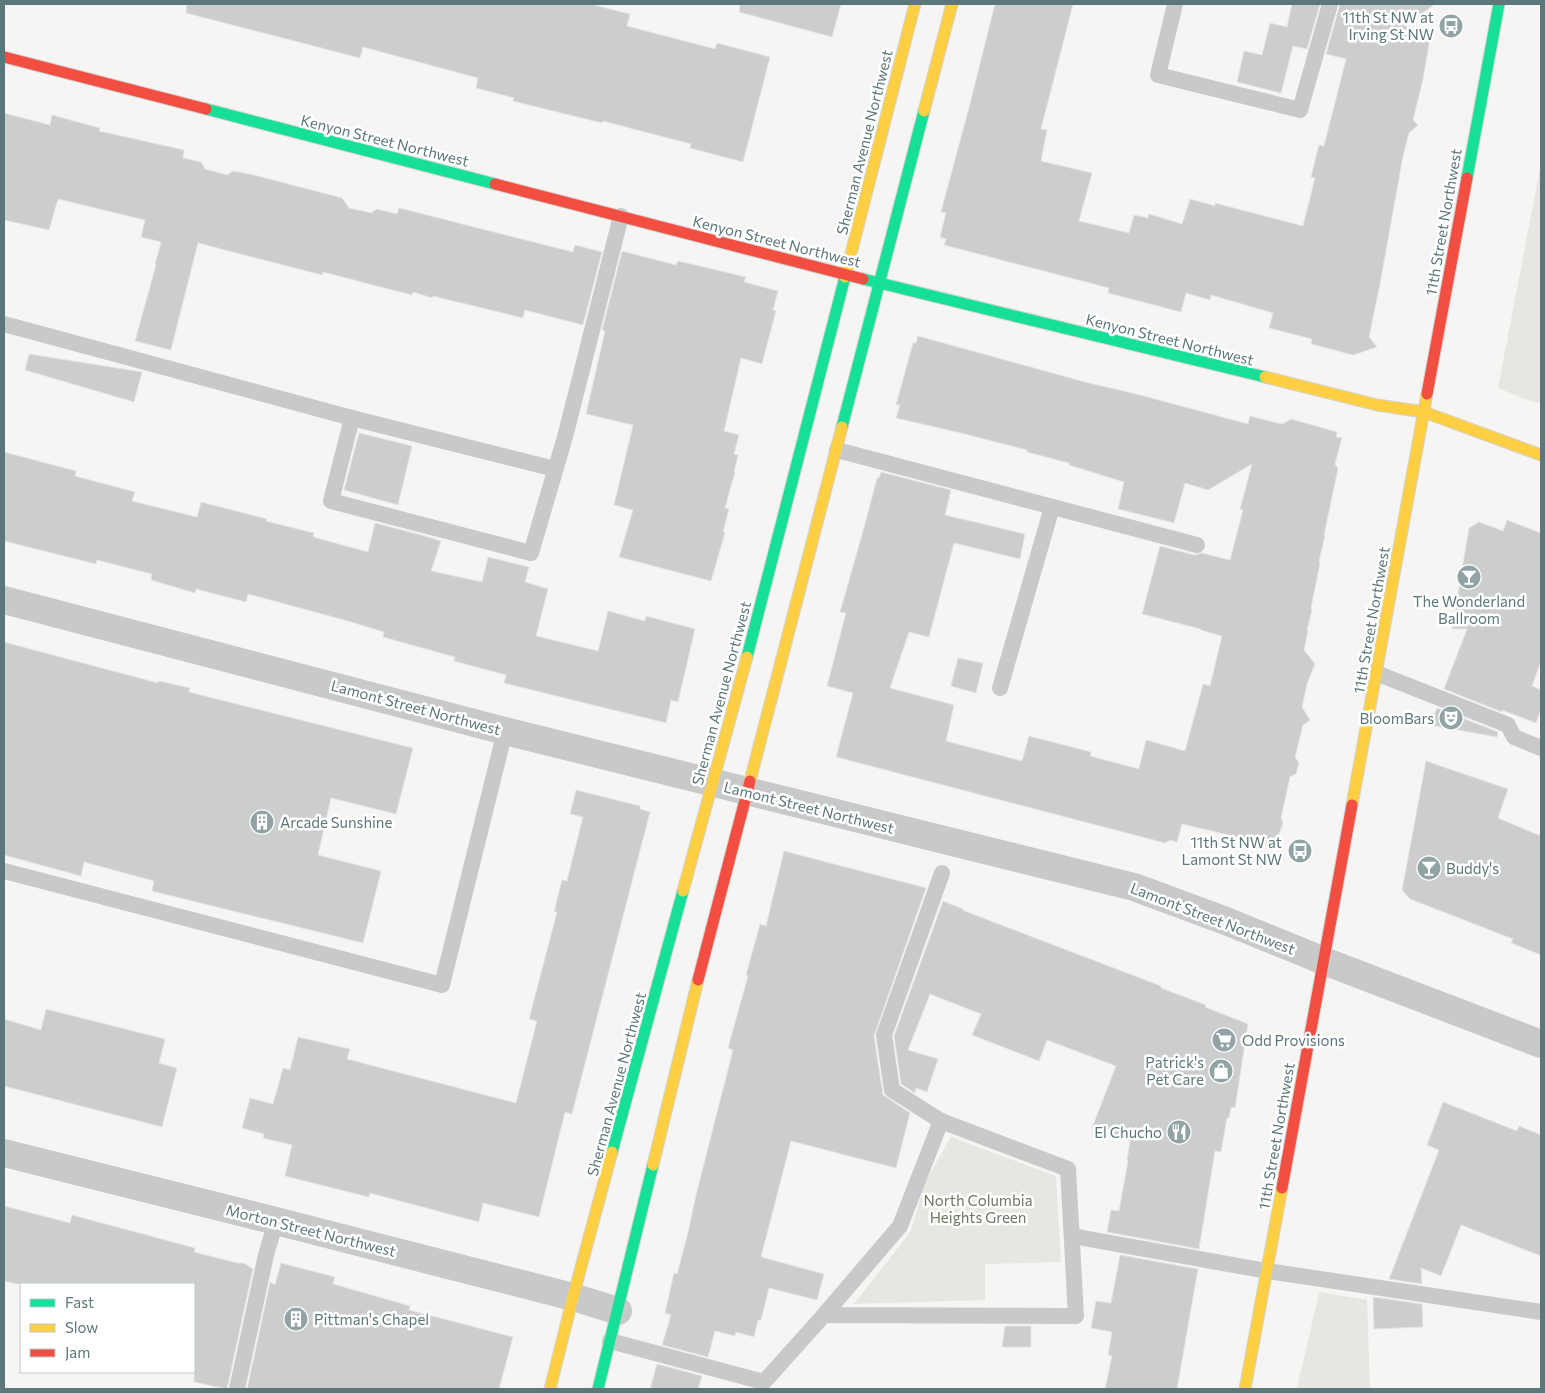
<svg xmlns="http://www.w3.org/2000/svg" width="1545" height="1393" viewBox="0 0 1545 1393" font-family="Commissioner,sans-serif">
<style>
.green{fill:#e6e7e1}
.building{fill:#cccece;stroke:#e5e4e4}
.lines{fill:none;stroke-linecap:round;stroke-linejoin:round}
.fast-casing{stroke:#d1d3d2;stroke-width:13}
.slow-casing{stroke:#d1d3d2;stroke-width:13}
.jam-casing{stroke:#d1d3d2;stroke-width:13}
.lane{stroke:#c8caca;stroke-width:16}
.street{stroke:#c8caca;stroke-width:28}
.fast{stroke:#16e098;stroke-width:11}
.slow{stroke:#ffcf43;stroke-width:11}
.jam{stroke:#f24e42;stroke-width:11}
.labels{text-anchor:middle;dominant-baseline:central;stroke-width:5;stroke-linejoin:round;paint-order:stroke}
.poi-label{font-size:15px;fill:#5c777a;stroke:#fff;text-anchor:end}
.street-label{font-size:15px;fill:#5c777a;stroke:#fff}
.park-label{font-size:15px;fill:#6c785f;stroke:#fff}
</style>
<rect width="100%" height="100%" fill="#f6f5f4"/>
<g class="green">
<polygon points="1541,163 1541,403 1530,401 1498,388"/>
<polygon points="951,1137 1056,1176 1061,1262 985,1264 985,1300 854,1304 911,1231 925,1182"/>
<polygon points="1319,1292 1367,1300 1370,1389 1297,1389"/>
</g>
<g class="building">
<polygon points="187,4 590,4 630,14 627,26 715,49 717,43 770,57 743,162 690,148 691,144 603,121 602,123 513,101 514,98 476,88 478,78 363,47 360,58 186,13"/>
<polygon points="740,4 841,4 832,37 739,12"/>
<polygon points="995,4 1073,4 1041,129 1047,130 1041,161 1092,173 1079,221 1129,233 1134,215 1148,218 1149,214 1182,224 1190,199 1215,206 1215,203 1303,226 1315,178 1311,177 1319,145 1324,146 1346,59 1326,54 1340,4 1435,4 1405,26 1431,33 1423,79 1413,120 1418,125 1409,133 1403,156 1380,284 1369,337 1377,347 1353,355 1311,344 1312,339 1269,328 1273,313 1211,295 1210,300 1186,293 1181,312 1108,293 1109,288 944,245 946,239 940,237 946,213 941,212 971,100"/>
<polygon points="1292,4 1320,4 1307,49 1293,46 1281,93 1237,82 1244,51 1262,55 1270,23 1287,27"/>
<polygon points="4,113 50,125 52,115 100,128 99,131 184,150 183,158 201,162 205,169 227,175 233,171 254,175 342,198 349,208 371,213 377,209 397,214 399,208 573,252 575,245 602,252 583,325 525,310 523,318 433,296 432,298 413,292 412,295 323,272 322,275 198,243 171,350 135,341 156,265 155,264 161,242 141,237 145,220 58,199 49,230 4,220"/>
<polygon points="622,251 676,265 678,261 746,277 744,282 778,291 773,310 776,311 762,364 741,358 724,431 739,435 734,454 738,455 734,472 735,472 725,508 729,509 723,532 725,533 711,581 619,557 633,510 614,505 633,425 586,414 605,331 602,330"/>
<polygon points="918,336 1085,382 1140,395 1248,424 1250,416 1282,424 1291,419 1337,432 1336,437 1342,438 1335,464 1338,469 1324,535 1325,535 1319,561 1320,563 1311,608 1312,610 1307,630 1308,631 1304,650 1315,664 1307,684 1302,707 1310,720 1303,725 1295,757 1299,763 1296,774 1290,777 1281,818 1283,823 1275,846 1182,824 1177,842 1170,840 1165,843 836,757 853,693 827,686 846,613 840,612 865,524 877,478 879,478 881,472 951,490 945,515 1025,534 1020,559 954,543 929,637 909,632 890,688 954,705 946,741 1022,761 1029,736 1091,752 1090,756 1139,769 1146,740 1185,751 1203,684 1210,686 1222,636 1201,630 1201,629 1142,614 1160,546 1194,555 1202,553 1230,560 1243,510 1240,509 1252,464 1208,490 1185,483 1174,523 1118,509 1124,482 1069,465 1069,463 1027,452 1027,450 961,433 896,418 900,405 896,405 913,343 916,343"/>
<polygon points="29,354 142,372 134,402 25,370"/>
<polygon points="359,433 412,446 398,505 344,490"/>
<polygon points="4,452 76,471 75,476 135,492 132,501 197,517 201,502 267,519 266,521 314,533 313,537 368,552 375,523 425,536 441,541 431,571 482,582 488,557 529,567 525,582 548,589 536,636 598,651 608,611 645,621 646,616 695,629 678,702 671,700 666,723 504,683 506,675 454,661 455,657 383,637 384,632 348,621 248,594 246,602 196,589 195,593 151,580 152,574 97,560 96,564 4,541"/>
<polygon points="1507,520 1541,533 1541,661 1532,686 1541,690 1541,709 1536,723 1502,710 1502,712 1444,689 1467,629 1452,629 1469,528 1479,522 1503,531"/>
<polygon points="4,642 158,683 159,681 190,688 189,692 413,748 396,814 331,798 318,855 381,871 363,943 152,891 154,881 84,862 81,876 4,855"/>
<polygon points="958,658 983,663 976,693 951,686"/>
<polygon points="1437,708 1498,732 1497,737 1430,725"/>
<polygon points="1426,761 1508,789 1498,818 1541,836 1541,955 1511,943 1513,939 1410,899 1402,890"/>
<polygon points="576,790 640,806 640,809 650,812 572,1114 565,1112 539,1217 483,1203 479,1222 370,1193 369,1197 285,1176 292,1145 263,1138 264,1134 242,1128 250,1098 273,1104 283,1068 290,1070 298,1037 350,1049 347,1059 516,1103 537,1021 529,1019 557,912 554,912 562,880 567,881 583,817 570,814"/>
<polygon points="784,851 926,888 874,1036 883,1095 910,1113 896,1168 791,1141 761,1257 824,1274 817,1300 769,1288 761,1320 758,1320 754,1337 736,1332 735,1336 715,1331 708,1357 662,1345 671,1315 665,1313 674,1273 677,1274 688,1233 696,1195 733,1050 728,1048 748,976 746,975 760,924 766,926"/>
<polygon points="943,901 963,909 962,910 1161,986 1161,988 1206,1005 1205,1007 1248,1024 1235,1108 1231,1107 1229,1118 1227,1118 1221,1152 1215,1151 1199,1249 1107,1232 1111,1210 1119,1211 1128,1161 1127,1160 1130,1141 1092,1128 1116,1066 1047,1040 1039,1061 972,1035 981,1014 930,994 908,1050 938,1059 927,1092 916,1088 915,1093 901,1084 894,1036"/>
<polygon points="46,1009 165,1039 159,1063 177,1068 162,1127 4,1086 4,1019 41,1030"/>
<polygon points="1443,1102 1517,1131 1519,1126 1541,1135 1541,1256 1461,1225 1441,1276 1421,1268 1422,1284 1389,1279 1439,1150 1427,1145"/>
<polygon points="4,1206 70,1223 72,1215 195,1248 194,1252 238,1263 244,1263 253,1269 227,1389 194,1382 194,1284 17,1284 4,1281"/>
<polygon points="1120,1255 1198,1269 1177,1389 1105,1389 1112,1356 1108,1355 1112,1332 1091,1328 1096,1301 1111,1303"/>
<polygon points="281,1263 335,1277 333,1284 410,1306 409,1310 513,1337 499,1389 247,1389 270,1282 275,1285"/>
<polygon points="1373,1297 1422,1304 1423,1327 1374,1329"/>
<polygon points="1005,1326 1031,1326 1031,1347 1002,1347"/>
<polygon points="657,1364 702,1376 698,1389 650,1389"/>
</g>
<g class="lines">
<defs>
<g id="fast">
<polyline points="206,109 495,184"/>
<polyline points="1467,178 1499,4"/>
<polyline points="863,279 1265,377"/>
<polyline points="842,427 924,111"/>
<polyline points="747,657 845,277"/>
<polyline points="612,1152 683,891"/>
<polyline points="598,1389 653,1165"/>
</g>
<g id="slow">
<polyline points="924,111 952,4"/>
<polyline points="845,277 915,4"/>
<polyline points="1265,377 1377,405 1424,412 1541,455"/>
<polyline points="750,781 842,427"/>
<polyline points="1352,805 1427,394"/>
<polyline points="683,891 747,657"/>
<polyline points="653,1165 698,980"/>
<polyline points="550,1389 573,1297 612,1152"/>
<polyline points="1245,1389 1282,1188"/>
</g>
<g id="jam">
<polyline points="4,57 206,109"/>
<polyline points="495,184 863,279"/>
<polyline points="1427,394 1467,178"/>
<polyline points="698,980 750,781"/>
<polyline points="1282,1188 1352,805"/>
</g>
</defs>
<use href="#fast" class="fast-casing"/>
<use href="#slow" class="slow-casing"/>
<use href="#jam" class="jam-casing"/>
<g class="lane">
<polyline points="1175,4 1158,75 1300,110 1330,4"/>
<polyline points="4,324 352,418 555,469"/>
<polyline points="352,418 331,501 531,553 565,437 621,216"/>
<polyline points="837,450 1197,545"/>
<polyline points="1376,673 1508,725 1514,737 1541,748"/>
<polyline points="1000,688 1052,507"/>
<polyline points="4,871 442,985 505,731"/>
<polyline points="941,1121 892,1090 884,1035 942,873"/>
<polyline points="1072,1236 1267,1271 1541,1312"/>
<polyline points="610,1341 764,1382 824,1315 900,1226 941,1121 1068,1169 1076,1316 824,1315"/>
<polyline points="237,1389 266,1255 276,1221"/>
</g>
<g class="street">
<polyline points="4,600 505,731 1134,887 1226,921 1324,961 1541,1044"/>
<polyline points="4,1153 276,1221 573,1297 618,1311"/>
</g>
<use href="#fast" class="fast"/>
<use href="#slow" class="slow"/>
<use href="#jam" class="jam"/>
</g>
<defs>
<symbol id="bus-disc" viewBox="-11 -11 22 22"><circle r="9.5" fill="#92a3a5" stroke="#fff"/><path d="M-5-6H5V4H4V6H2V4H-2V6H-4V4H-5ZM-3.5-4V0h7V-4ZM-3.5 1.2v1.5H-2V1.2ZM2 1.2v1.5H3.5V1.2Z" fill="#fff"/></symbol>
<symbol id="bar-disc" viewBox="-11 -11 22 22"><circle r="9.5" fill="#92a3a5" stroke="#fff"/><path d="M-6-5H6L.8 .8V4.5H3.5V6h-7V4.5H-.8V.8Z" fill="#fff"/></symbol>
<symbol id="theatre-disc" viewBox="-11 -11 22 22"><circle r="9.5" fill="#92a3a5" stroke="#fff"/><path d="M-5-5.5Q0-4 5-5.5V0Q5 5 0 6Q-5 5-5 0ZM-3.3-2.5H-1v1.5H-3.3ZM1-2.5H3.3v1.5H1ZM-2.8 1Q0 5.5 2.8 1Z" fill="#fff"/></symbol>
<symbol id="building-disc" viewBox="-11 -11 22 22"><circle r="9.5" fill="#92a3a5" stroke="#fff"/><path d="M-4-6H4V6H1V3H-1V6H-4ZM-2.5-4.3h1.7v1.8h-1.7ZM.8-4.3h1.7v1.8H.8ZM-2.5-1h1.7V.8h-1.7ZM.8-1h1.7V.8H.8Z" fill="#fff"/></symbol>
<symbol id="supermarket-disc" viewBox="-11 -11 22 22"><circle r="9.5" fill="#92a3a5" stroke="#fff"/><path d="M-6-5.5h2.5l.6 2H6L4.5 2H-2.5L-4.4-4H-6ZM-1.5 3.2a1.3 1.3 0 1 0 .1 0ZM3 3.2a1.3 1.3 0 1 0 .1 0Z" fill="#fff"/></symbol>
<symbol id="shop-disc" viewBox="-11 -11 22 22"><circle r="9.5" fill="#92a3a5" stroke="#fff"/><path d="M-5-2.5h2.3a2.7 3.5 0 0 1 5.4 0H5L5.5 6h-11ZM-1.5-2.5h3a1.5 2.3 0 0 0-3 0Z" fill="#fff"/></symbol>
<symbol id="restaurant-disc" viewBox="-11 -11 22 22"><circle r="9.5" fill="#92a3a5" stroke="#fff"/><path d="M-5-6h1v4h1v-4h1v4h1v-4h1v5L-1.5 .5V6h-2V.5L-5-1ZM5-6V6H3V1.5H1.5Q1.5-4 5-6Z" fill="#fff"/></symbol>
</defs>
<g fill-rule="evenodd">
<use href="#bus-disc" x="1437" y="12" width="28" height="28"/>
<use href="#bar-disc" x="1455" y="563" width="28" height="28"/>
<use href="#theatre-disc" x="1437" y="704" width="28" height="28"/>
<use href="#building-disc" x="248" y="808" width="28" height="28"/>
<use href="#bus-disc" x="1286" y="837" width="28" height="28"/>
<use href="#bar-disc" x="1415" y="854" width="28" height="28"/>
<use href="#supermarket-disc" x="1210" y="1026" width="28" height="28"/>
<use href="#shop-disc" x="1207" y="1057" width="28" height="28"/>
<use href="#restaurant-disc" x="1165" y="1118" width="28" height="28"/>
<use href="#building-disc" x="282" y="1305" width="28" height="28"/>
</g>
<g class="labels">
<g class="poi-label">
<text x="1434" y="17">11th St NW at<tspan x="1434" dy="17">Irving St NW</tspan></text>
<text x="1469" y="601" text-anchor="middle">The Wonderland<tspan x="1469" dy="17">Ballroom</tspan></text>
<text x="1434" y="718">BloomBars</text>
<text x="280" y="822" text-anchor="start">Arcade Sunshine</text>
<text x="1282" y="842">11th St NW at<tspan x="1282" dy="17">Lamont St NW</tspan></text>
<text x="1446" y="868" text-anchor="start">Buddy's</text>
<text x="1242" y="1040" text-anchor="start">Odd Provisions</text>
<text x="1204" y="1062">Patrick's<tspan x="1204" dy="17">Pet Care</tspan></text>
<text x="1162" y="1132">El Chucho</text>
<text x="314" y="1319" text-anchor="start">Pittman's Chapel</text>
</g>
<g class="street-label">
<text transform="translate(385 140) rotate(14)">Kenyon Street Northwest</text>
<text transform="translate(864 142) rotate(-76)">Sherman Avenue Northwest</text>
<text transform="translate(1443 222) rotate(-80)">11th Street Northwest</text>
<text transform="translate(777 241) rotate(14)">Kenyon Street Northwest</text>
<text transform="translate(1170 339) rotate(14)">Kenyon Street Northwest</text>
<text transform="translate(1371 620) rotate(-80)">11th Street Northwest</text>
<text transform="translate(721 693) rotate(-75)">Sherman Avenue Northwest</text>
<text transform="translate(416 707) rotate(15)">Lamont Street Northwest</text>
<text transform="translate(809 807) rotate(14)">Lamont Street Northwest</text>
<text transform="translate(1213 918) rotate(21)">Lamont Street Northwest</text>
<text transform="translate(616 1084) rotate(-75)">Sherman Avenue Northwest</text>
<text transform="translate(1276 1136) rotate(-80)">11th Street Northwest</text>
<text transform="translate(311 1230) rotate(14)">Morton Street Northwest</text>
</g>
<g class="park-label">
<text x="978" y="1200">North Columbia<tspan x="978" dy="17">Heights Green</tspan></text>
</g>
</g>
<rect width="1545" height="1393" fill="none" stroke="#5c777a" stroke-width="10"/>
<rect x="20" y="1283" width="175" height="90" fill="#ffffff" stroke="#bec9ca"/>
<rect x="30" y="1299" width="25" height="8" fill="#16e098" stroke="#bec9ca"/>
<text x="65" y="1308" font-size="15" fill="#5c777a">Fast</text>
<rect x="30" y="1324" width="25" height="8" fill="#ffcf43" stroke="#bec9ca"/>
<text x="65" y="1333" font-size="15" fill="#5c777a">Slow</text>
<rect x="30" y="1349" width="25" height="8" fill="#f24e42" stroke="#bec9ca"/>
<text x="65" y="1358" font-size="15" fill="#5c777a">Jam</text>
</svg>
